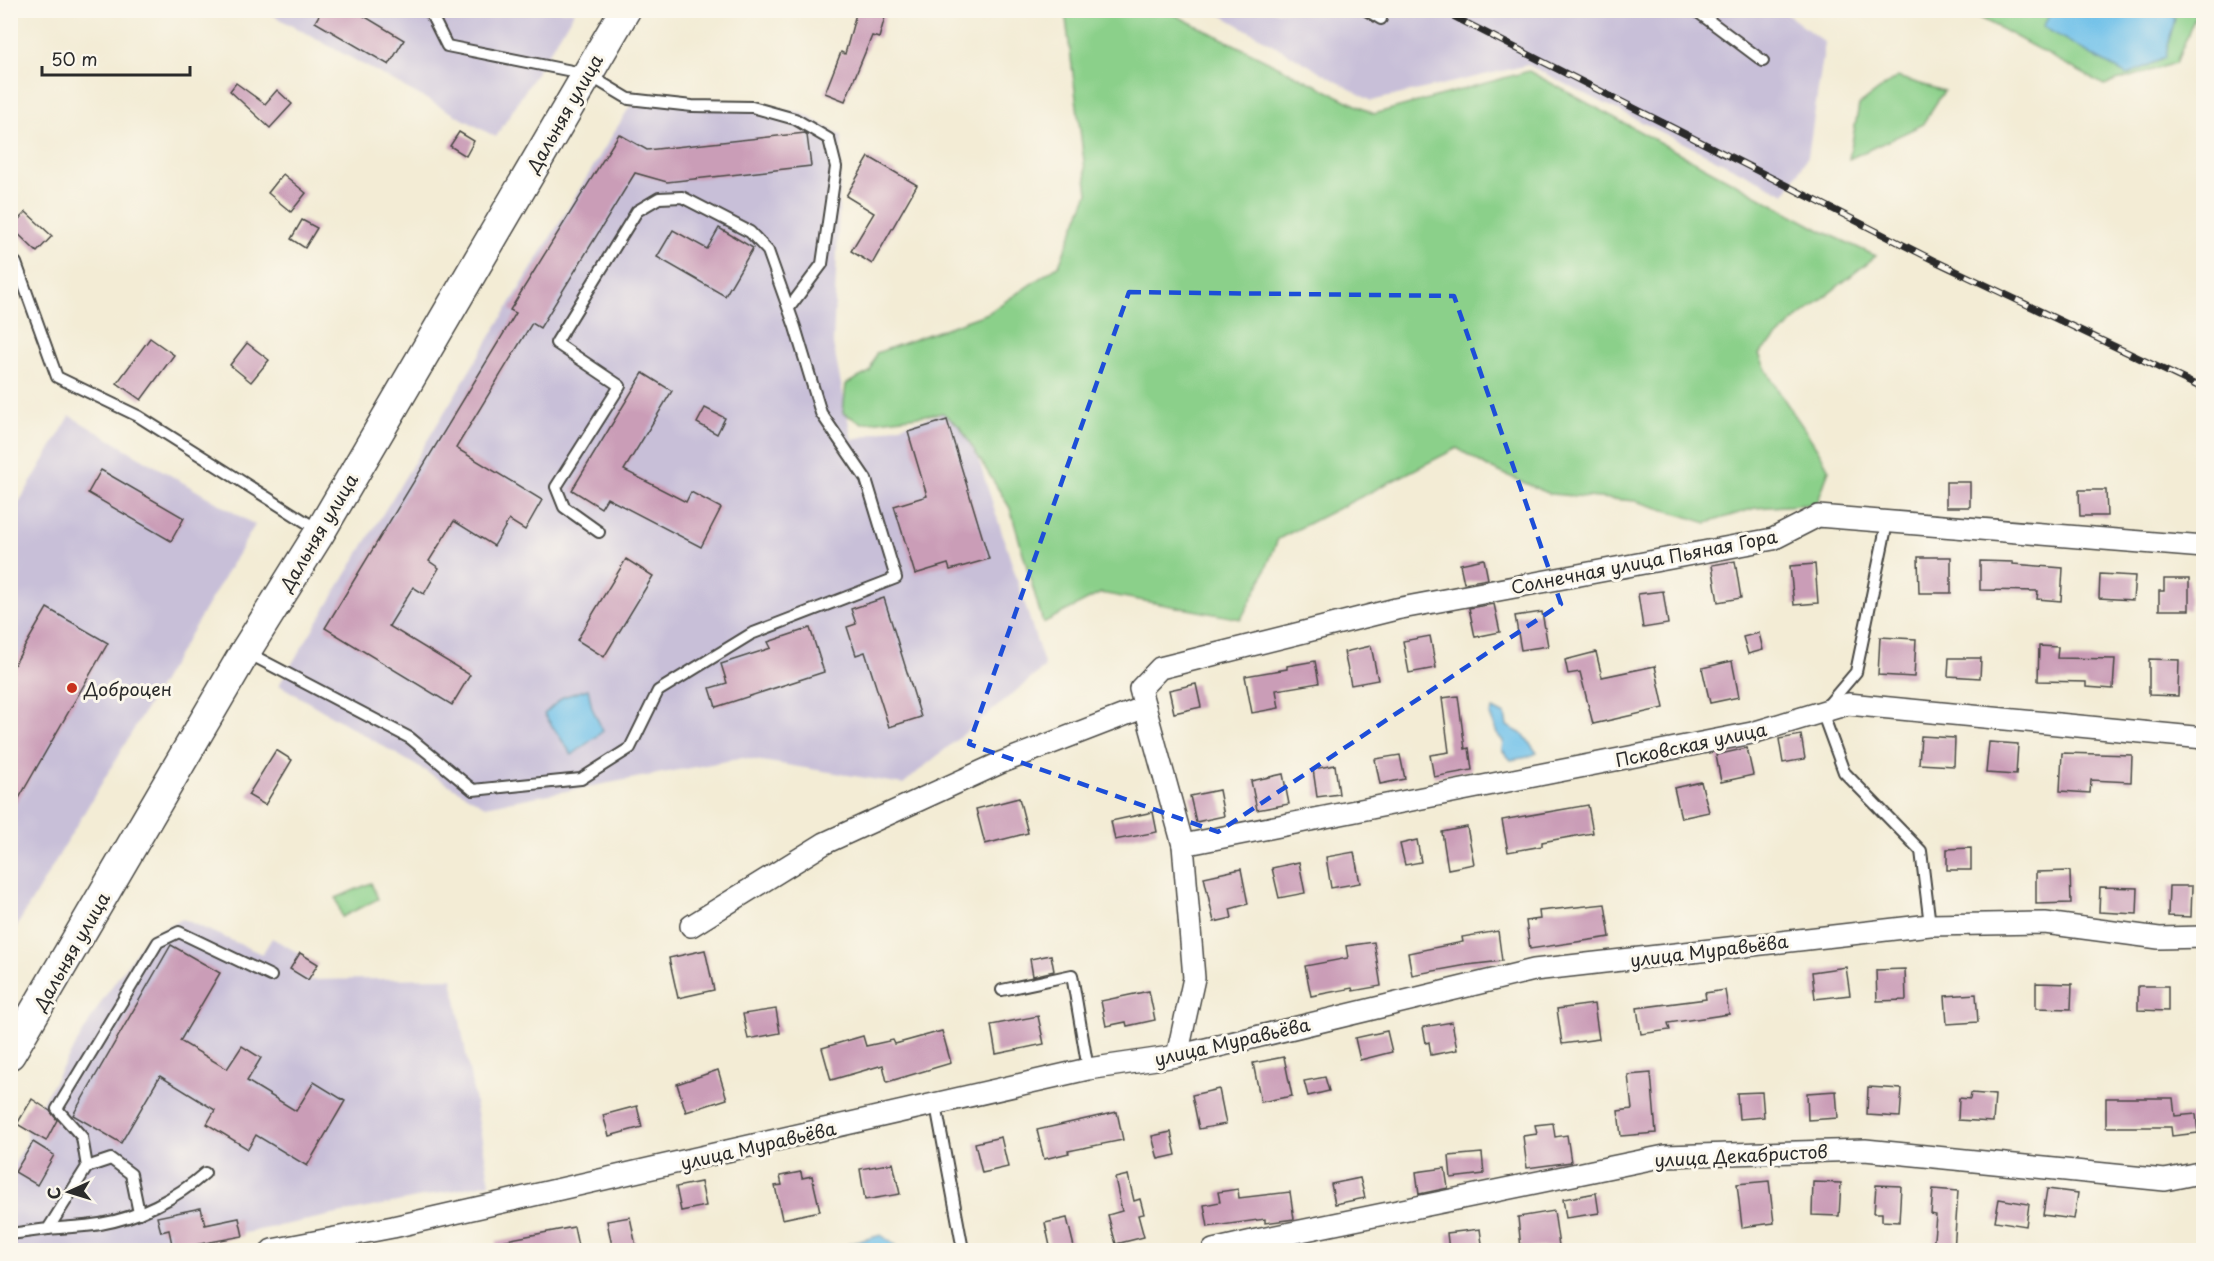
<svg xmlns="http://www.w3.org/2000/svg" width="2214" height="1261" viewBox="0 0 2214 1261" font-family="'Playpen Sans',sans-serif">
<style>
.industrial{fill:#c8bfd8}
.green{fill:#8bd08a;stroke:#5b7e5a;stroke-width:1.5}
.water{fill:#6dc0e9;stroke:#4c768a;stroke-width:1.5}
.building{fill:#ca9db7}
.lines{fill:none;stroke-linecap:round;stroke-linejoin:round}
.lane-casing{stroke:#494844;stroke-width:14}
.street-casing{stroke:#494844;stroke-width:24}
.secondary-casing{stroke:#494844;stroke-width:33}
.lane{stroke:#fff;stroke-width:10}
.street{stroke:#fff;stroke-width:21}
.secondary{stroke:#fff;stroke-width:30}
.rail-casing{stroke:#2b2b2b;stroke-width:7}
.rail{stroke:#fbf7ec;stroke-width:4.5;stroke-dasharray:14;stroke-linecap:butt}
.marked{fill:none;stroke:#1d4ed8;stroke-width:4.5;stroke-dasharray:12 8;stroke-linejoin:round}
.poi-dot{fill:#c8321e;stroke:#fbf7ec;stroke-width:2}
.labels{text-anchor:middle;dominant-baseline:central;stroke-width:6;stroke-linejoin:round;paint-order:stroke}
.street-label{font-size:18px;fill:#2b2b2b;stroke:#fbf7ec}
.poi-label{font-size:18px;fill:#2b2b2b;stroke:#fbf7ec;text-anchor:start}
</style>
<rect width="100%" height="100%" fill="#fbf7ec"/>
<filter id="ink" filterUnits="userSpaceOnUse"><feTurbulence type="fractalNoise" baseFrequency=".0167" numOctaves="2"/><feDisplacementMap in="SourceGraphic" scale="12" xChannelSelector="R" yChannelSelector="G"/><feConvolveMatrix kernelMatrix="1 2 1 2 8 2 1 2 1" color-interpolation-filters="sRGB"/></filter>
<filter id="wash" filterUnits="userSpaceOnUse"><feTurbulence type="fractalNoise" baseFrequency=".008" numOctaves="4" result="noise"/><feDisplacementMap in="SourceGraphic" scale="24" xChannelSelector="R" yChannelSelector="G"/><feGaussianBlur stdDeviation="1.35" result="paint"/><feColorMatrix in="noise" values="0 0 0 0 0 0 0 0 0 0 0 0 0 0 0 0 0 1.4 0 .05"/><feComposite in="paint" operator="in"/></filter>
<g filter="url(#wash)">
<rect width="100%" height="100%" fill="#f3ecd5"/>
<g class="industrial">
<polygon points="265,11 575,11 496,137"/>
<polygon points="1214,11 1783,11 1825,43 1808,156 1785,194 1528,65 1371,101"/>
<polygon points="638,93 800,112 842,136 833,344 852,440 962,408 1045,667 903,784 743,758 485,806 279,685"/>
<polygon points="70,416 255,525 11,936 11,516"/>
<polygon points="183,919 262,954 272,938 318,964 308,980 452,978 490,1183 161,1250 11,1250 11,1170 28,1140 25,1131 101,1002 147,936"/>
</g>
<g class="green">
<polygon points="2191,10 2196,15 2176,63 2104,85 1968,11"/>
<path d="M1065 11H1167L1374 114 1529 71 1820 230 1876 256 1793 322 1759 354C1776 396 1809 429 1829 470L1817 504 1755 508 1707 523 1636 501 1550 494 1488 467 1457 448 1278 539 1260 583 1241 619 1101 593 1043 623 1010 508 960 427 943 413 862 423 843 413 846 384 870 372 876 353 988 313 1059 265 1088 193Z"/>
<polygon points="1897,77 1944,91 1922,125 1849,159 1859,105"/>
<polygon points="371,883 378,899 342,917 336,898"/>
</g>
<g class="water">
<polygon points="2052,10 2166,11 2175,18 2165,58 2127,75 2043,27"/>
<polygon points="588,689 592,708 603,731 572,755 544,714 563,697"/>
<polygon points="1493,709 1505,715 1507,726 1524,735 1537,753 1528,757 1511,760 1502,750 1503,741 1497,734 1490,715"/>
<polygon points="881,1235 896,1246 898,1250 843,1250 849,1244"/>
</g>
<g id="blocks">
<g class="building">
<polygon points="322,10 354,10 404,40 389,65 315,22"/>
<polygon points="857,10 887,10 879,38 872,36 845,101 825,93 841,52 845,54"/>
<polygon points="236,83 265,104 277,90 292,104 270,128 230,91"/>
<polygon points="459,132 474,141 466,156 450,146"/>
<polygon points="805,133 807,135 811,166 667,182 635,173 540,328 532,323 456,448 542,500 525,530 509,520 494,546 454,521 429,561 439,568 424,594 413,587 389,626 470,675 452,705 325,628 516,313 510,310 619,134 647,150"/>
<polygon points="869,157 917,185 872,264 851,251 874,213 846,196"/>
<polygon points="283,174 306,193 291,212 268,193"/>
<polygon points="26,212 52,236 37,252 11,227"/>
<polygon points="302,220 317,228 305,248 291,239"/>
<polygon points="719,228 753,248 725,296 657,257 673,230 707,249"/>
<polygon points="150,338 174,355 141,400 117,383"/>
<polygon points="247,343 269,360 251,382 230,365"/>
<polygon points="643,373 672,391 624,470 686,502 691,492 721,508 701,547 607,498 601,508 572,490"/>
<polygon points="705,408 725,418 717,434 697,423"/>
<polygon points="947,420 989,559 950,570 948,564 915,574 894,506 927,496 908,432"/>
<polygon points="101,470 184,518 171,541 88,493"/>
<rect x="1946" y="482" width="24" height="25"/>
<polygon points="2079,490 2106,490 2107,516 2080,516"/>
<polygon points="1918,557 1951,557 1951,593 1919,593"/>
<polygon points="626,559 653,576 604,657 577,640"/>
<polygon points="1484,559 1488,579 1464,583 1460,564"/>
<polygon points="1735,561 1741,598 1718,602 1712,565"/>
<polygon points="1980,561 2013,562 2013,564 2063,568 2061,601 2037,599 2038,591 1980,590"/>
<polygon points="1815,564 1818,603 1794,605 1790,566"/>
<polygon points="2100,574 2135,576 2133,600 2099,598"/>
<polygon points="2164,579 2189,579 2189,610 2159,610 2159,591 2164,591"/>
<polygon points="1663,591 1668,624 1643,628 1638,594"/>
<polygon points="884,598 921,717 889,727 865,652 856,655 847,627 856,624 851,609"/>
<polygon points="1494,604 1500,632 1475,637 1469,608"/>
<polygon points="47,608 108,643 10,814 10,672"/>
<polygon points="1542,612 1548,646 1521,650 1515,616"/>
<polygon points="810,628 824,672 716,707 710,688 727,683 721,664 771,648 768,642"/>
<polygon points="1759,633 1763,650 1748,654 1743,637"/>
<polygon points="1430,636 1436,668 1409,673 1403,641"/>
<polygon points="1880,637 1916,639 1914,677 1878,675"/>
<polygon points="1371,646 1378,680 1351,685 1344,652"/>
<polygon points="2039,646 2058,647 2057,658 2115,659 2113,689 2086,687 2086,682 2038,681"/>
<polygon points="1596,652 1602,677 1655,666 1664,708 1593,724 1580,672 1568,674 1565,660"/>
<polygon points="1949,658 1981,658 1980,678 1948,676"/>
<polygon points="2149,659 2179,660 2178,696 2149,695"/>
<polygon points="1315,661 1319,683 1276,690 1279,708 1252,713 1245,676 1287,669 1287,666"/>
<polygon points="1732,661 1739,697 1710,703 1702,668"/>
<polygon points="1196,684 1201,707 1174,713 1169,690"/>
<polygon points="1458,696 1465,749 1469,748 1472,770 1434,777 1430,755 1449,752 1442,698"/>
<polygon points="1801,735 1805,759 1783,763 1779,739"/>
<polygon points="1921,736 1955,738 1954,766 1919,764"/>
<polygon points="1989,742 2018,744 2016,775 1986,773"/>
<polygon points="1747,748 1753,775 1721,782 1716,755"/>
<polygon points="276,750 292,760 265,805 248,795"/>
<polygon points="2062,753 2132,755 2131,782 2091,780 2090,793 2060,791"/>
<polygon points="1400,755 1405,779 1380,784 1375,759"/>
<polygon points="1335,765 1339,794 1317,797 1313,769"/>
<polygon points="1283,774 1289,804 1257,810 1251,781"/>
<polygon points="1701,782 1709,812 1681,818 1674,788"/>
<polygon points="1219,790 1224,816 1196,822 1190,796"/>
<polygon points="1019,798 1028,833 985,844 976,809"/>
<polygon points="1588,805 1593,833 1542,842 1542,846 1508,852 1502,820"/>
<polygon points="1153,812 1157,832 1115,840 1111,821"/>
<polygon points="1467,827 1474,864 1448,869 1442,832"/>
<polygon points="1417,840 1421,862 1405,865 1400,844"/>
<polygon points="1971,848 1971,870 1947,870 1947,849"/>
<polygon points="1354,852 1360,883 1331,888 1326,857"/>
<polygon points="1299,862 1305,893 1279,898 1272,868"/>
<polygon points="1241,869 1248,904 1230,909 1232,918 1214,922 1204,877"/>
<polygon points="2070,871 2071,903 2036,904 2036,872"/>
<polygon points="2169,886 2192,886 2191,917 2168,916"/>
<polygon points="2100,887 2138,888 2137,914 2099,912"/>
<polygon points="1605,904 1610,937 1530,949 1526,921 1540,919 1539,911"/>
<polygon points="1498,931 1502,961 1467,965 1412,975 1408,953 1463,942 1462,937"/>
<polygon points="1374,942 1381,986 1353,991 1352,988 1311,996 1305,966 1348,958 1346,946"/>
<polygon points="171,945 220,973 180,1041 227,1069 242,1046 261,1058 247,1081 296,1111 314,1082 345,1101 307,1166 256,1135 248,1149 207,1124 215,1110 160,1076 121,1143 73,1115"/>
<polygon points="705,950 714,990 678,998 669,958"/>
<polygon points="300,953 318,964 308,980 290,969"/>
<polygon points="1051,955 1054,971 1033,976 1030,959"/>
<polygon points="1846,967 1850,995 1815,999 1812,972"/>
<polygon points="1905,969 1906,1000 1877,1001 1876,970"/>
<polygon points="2036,983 2072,984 2071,1009 2036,1008"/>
<polygon points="2138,986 2168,986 2168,1011 2138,1010"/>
<polygon points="1725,990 1729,1014 1668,1023 1670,1030 1641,1034 1637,1008 1706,999 1705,993"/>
<polygon points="1149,991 1155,1020 1127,1026 1126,1022 1106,1026 1101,1001"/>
<polygon points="1976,994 1978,1022 1947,1024 1945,996"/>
<polygon points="1594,1004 1599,1039 1562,1044 1557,1009"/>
<polygon points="776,1009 780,1033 748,1039 743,1014"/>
<polygon points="1038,1016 1044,1044 996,1054 991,1025"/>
<polygon points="1452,1022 1457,1050 1431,1055 1429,1042 1426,1043 1423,1027"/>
<polygon points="942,1031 951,1063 887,1082 883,1065 831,1080 822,1048 863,1036 866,1046 893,1040 895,1044"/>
<polygon points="1387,1031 1392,1052 1360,1060 1355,1038"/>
<polygon points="1284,1057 1292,1096 1261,1102 1253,1063"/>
<polygon points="718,1070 727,1099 686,1112 677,1084"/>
<polygon points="1651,1073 1656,1133 1621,1136 1618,1111 1632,1109 1628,1075"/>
<polygon points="1325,1077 1329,1091 1308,1096 1304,1081"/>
<polygon points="1868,1087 1902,1089 1900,1117 1867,1115"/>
<polygon points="1219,1089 1226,1124 1199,1129 1192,1095"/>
<polygon points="1836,1091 1838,1118 1808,1120 1807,1093"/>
<polygon points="1762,1092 1764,1117 1739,1119 1737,1093"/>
<polygon points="1971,1093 1995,1095 1993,1122 1958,1120 1959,1098 1970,1099"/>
<polygon points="2106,1098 2173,1098 2175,1116 2196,1114 2198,1133 2172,1136 2171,1127 2106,1127"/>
<polygon points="32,1099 50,1111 57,1120 46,1141 17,1124"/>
<polygon points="637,1106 642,1127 609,1136 603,1115"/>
<polygon points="1117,1112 1123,1140 1068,1151 1069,1153 1044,1159 1037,1130"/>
<polygon points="1553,1123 1555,1137 1567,1135 1571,1162 1527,1168 1523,1136 1537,1134 1535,1125"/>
<polygon points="1171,1132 1176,1155 1158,1159 1152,1136"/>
<polygon points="1001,1137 1008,1167 982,1173 975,1143"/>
<polygon points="33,1142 54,1155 37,1185 15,1172"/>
<polygon points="1482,1153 1484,1174 1451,1178 1449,1156"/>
<polygon points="893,1163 900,1194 865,1200 860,1169"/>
<polygon points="1445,1168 1448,1188 1419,1194 1416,1172"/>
<polygon points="801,1172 802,1178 812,1176 820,1211 782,1219 775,1186 782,1185 780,1176"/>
<polygon points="1128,1175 1134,1201 1140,1199 1144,1214 1138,1215 1144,1237 1116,1244 1108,1215 1122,1211 1115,1178"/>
<polygon points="1360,1178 1365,1198 1335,1204 1331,1184"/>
<polygon points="1769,1181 1774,1223 1742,1227 1737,1184"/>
<polygon points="701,1182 706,1206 681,1211 676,1187"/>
<polygon points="1813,1182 1841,1183 1839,1216 1812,1215"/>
<polygon points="1876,1185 1901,1186 1899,1222 1882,1221 1882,1213 1874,1213"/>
<polygon points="1238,1189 1239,1198 1290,1192 1294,1219 1265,1223 1265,1219 1208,1227 1204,1205 1220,1202 1218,1192"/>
<polygon points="1933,1189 1958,1191 1954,1251 1933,1251 1936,1215 1931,1214"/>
<polygon points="2047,1189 2078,1193 2074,1219 2043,1215"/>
<polygon points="1596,1193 1599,1213 1566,1218 1563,1199"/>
<polygon points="1999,1199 2029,1204 2026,1226 1995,1221"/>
<polygon points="201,1208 205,1225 239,1218 243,1236 173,1249 169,1230 161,1232 157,1217"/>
<polygon points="1554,1211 1559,1246 1521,1249 1518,1217"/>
<polygon points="630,1217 637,1251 613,1251 607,1221"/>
<polygon points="1067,1218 1075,1251 1051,1251 1045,1223"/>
<polygon points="574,1227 579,1251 497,1251 496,1242"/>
<polygon points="1480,1229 1483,1251 1449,1251 1447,1233"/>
</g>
</g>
</g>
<g filter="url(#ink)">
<use href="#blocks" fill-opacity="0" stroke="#494844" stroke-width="1.5"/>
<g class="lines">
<defs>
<g id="lane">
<polyline points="429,10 447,46 587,74 629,99 692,106 752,107 795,119 829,139 836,167 822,264 789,308"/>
<polyline points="1366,10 1381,19"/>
<polyline points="1695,10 1763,61"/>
<polyline points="16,263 57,377 138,416 320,531"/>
<polyline points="1887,523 1856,672 1822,712 1844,772 1921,851 1930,925"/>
<polyline points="246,652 410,738 473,790 581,779 630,748 658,691 751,634 896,578 866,479 821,413 795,327 768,251 750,232 682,197 659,198 637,211 556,343 620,386 556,487 564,507 599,532"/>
<polyline points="1002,990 1072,975 1088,1069"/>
<polyline points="936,1105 963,1250"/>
<polyline points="87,1167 111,1159 131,1174 139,1213"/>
<path d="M48 1229C65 1227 83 1227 100 1224 137 1218 177 1198 205 1173"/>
<polyline points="10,1234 48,1229 87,1167 82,1137 57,1109 158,942 179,932 271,976"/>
</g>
<g id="street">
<polyline points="1183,845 1752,733 1848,704 2204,738"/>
<polyline points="691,926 825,843 1000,763 1145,707"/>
<polyline points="1177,1056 1194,978 1183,845 1140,689 1160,668 1396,609 1773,539 1818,516 2204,547"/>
<polyline points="272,1250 393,1227 1088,1069 1177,1056 1534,970 1930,925 2045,923 2159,938 2204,937"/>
<polyline points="1213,1250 1257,1240 1665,1156 1865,1150 2165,1180 2204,1172"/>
</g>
<polyline id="secondary" points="10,1054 245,652 320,532 625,10"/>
</defs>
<use href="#lane" class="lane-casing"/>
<use href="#street" class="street-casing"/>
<use href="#secondary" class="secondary-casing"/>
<use href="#lane" class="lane"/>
<use href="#street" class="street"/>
<use href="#secondary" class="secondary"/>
<defs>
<polyline id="rail" points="1441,10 1937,262 2204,389"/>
</defs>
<use href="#rail" class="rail-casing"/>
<use href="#rail" class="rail"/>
</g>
</g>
<path class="marked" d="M1129 292 1454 296 1561 604 1218 832 969 744Z"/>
<circle class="poi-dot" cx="72" cy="688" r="6"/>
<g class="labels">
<g class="street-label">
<text transform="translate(564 113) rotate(-60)">Дальняя улица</text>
<text transform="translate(318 532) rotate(-59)">Дальняя улица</text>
<text transform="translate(1644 561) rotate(-11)">Солнечная улица Пьяная Гора</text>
<text transform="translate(1691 744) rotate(-12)">Псковская улица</text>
<text transform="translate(1709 950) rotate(-7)">улица Муравьёва</text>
<text transform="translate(71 951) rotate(-60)">Дальняя улица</text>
<text transform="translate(1232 1041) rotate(-13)">улица Муравьёва</text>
<text transform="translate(758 1145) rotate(-13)">улица Муравьёва</text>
<text transform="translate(1741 1155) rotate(-3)">улица Декабристов</text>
</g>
<g class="poi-label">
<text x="84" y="688">Доброцен</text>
</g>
</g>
<rect width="2214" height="1261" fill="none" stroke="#fbf7ec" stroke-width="36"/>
<g transform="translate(69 1192) rotate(266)" stroke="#fbf7ec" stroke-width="4.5" paint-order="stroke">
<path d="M0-4.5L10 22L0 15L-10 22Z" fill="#2b2b2b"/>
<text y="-9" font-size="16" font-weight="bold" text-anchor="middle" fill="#2b2b2b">С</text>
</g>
<path d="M42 66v9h148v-9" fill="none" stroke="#2b2b2b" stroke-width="3"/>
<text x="51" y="66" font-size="18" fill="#2b2b2b" stroke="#fbf7ec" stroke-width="4.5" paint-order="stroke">50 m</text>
</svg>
